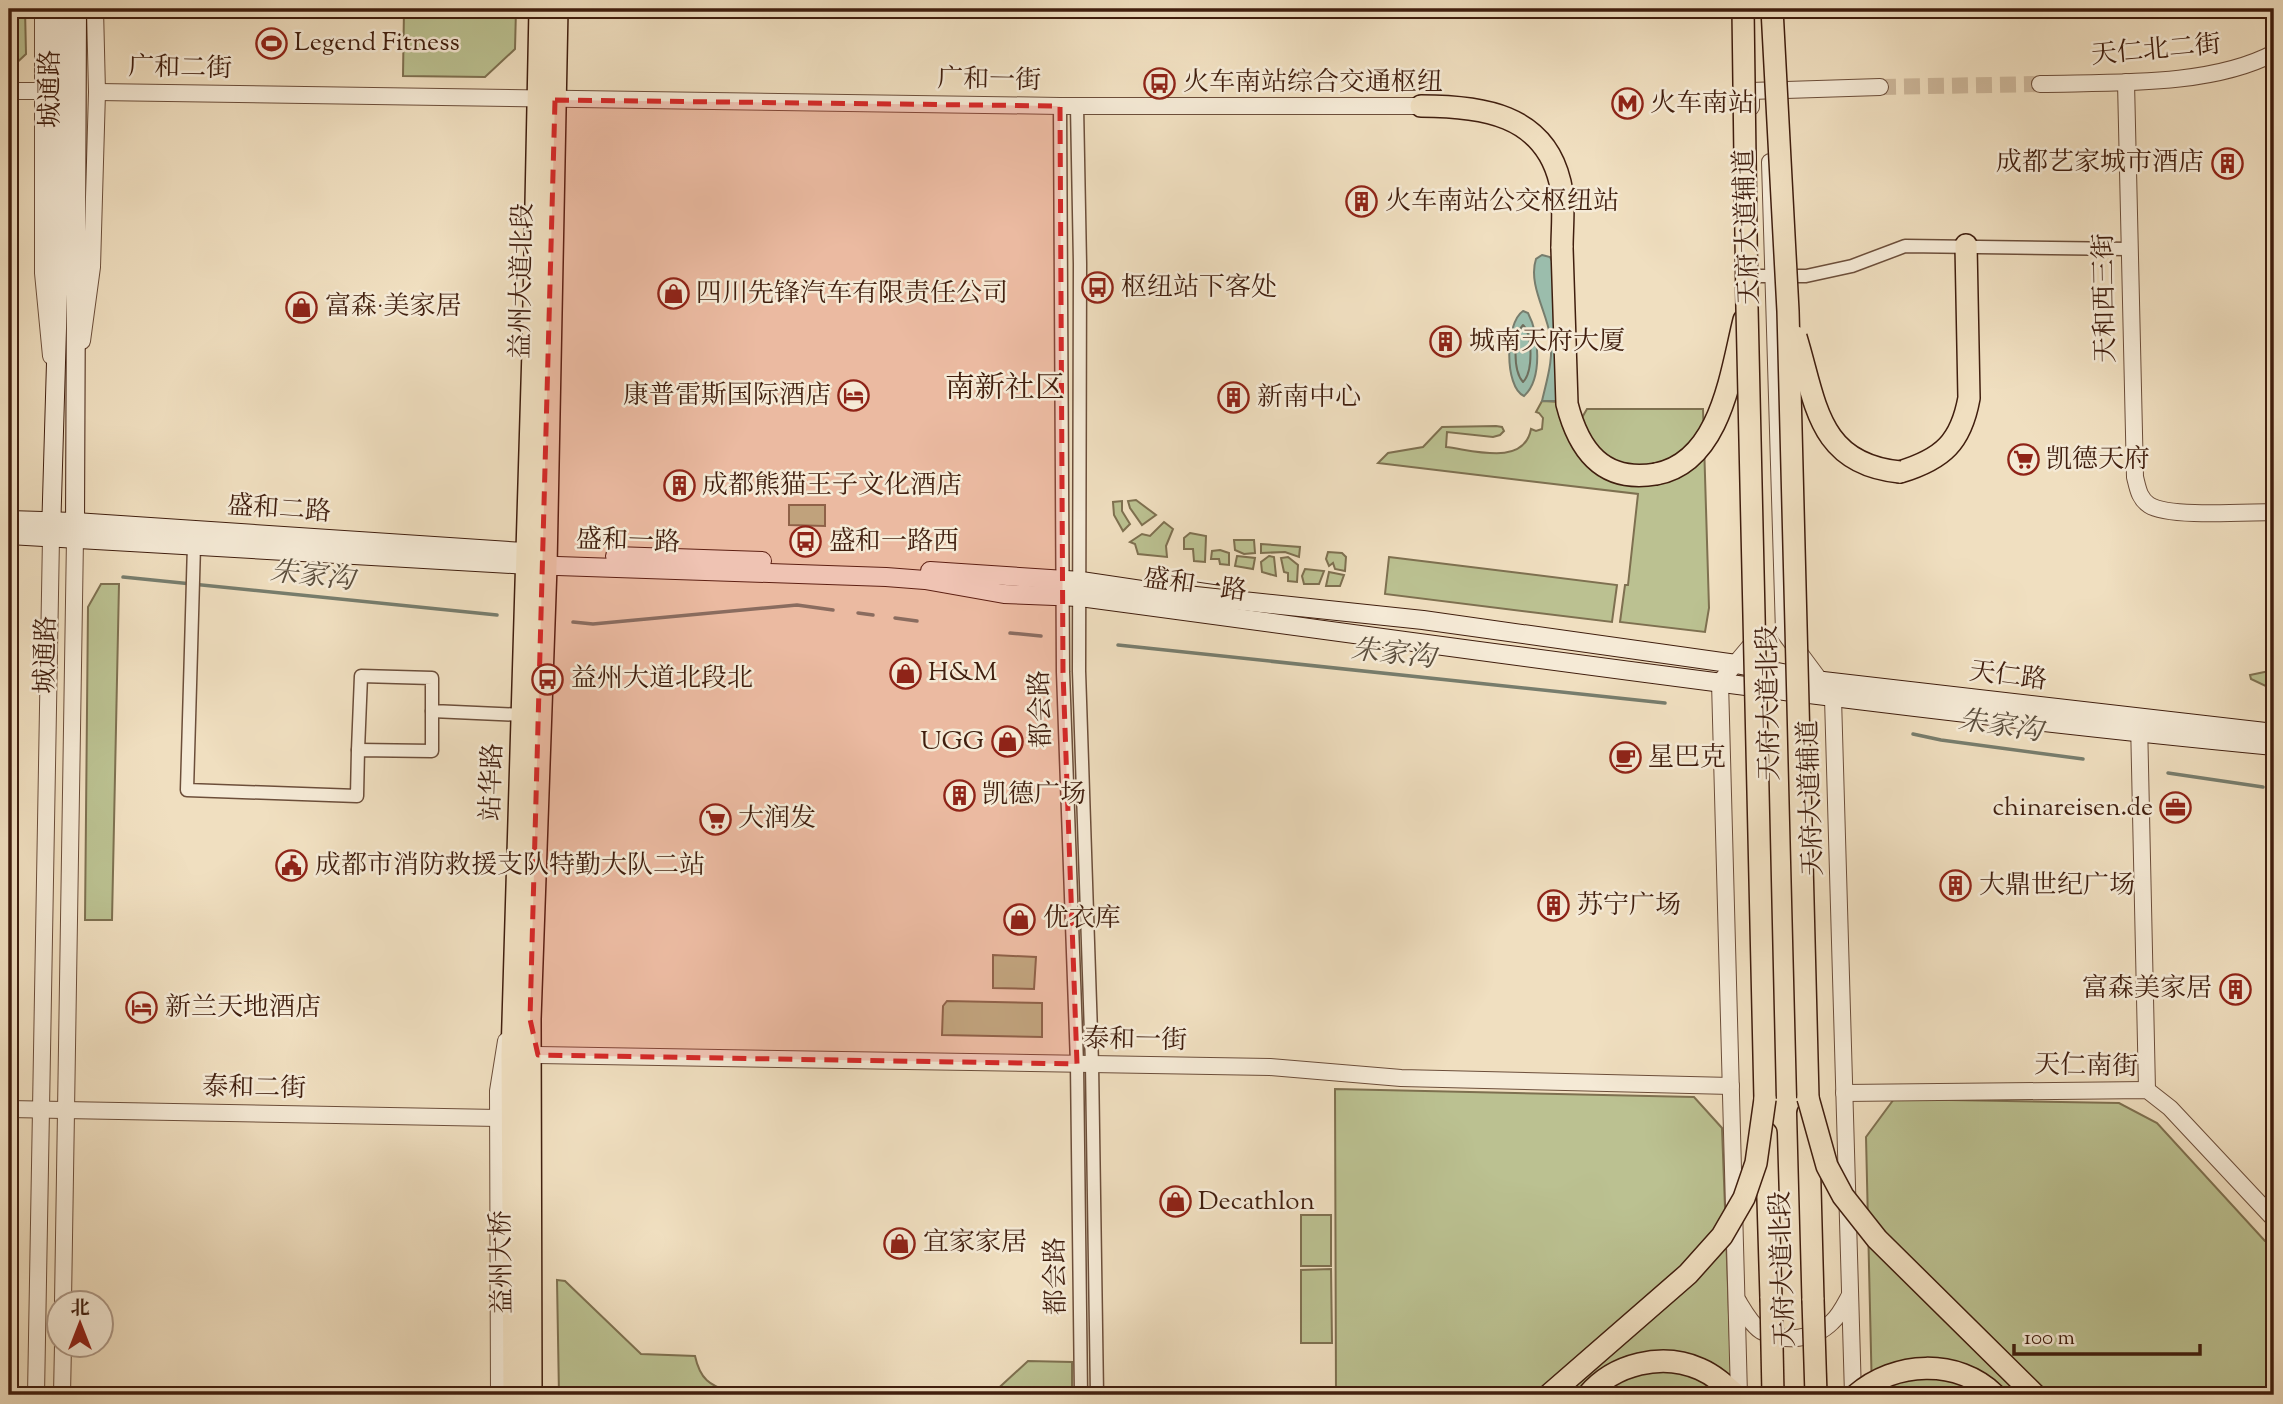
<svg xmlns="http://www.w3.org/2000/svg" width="2283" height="1404" viewBox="0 0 2283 1404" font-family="'Sorts Mill Goudy','Noto Serif SC',serif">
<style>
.green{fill:#bbc191;stroke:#7e7050;stroke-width:2}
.water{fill:#9bbdac;stroke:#777d6d;stroke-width:2}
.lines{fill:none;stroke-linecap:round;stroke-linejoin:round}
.shore{stroke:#6e6e5d;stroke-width:2}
.stream{stroke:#777d6d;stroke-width:3.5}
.tertiary-tunnel{stroke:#cdb89c;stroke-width:16;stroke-dasharray:16 8;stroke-linecap:butt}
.minor-casing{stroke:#6c4e3a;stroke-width:15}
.tertiary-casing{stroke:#6c4e3a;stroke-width:18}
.secondary-casing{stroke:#401e0e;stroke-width:20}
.primary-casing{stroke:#401e0e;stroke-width:24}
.trunk-casing{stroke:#401e0e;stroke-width:24}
.minor{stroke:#f5ead6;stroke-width:12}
.tertiary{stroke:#f5ead6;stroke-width:16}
.secondary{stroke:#f5ead6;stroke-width:18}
.primary{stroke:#f0dfc0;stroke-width:21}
.trunk{stroke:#f0dfc0;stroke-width:21}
.primary-bridge-casing{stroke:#401e0e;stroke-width:24;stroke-linecap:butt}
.trunk-bridge-casing{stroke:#401e0e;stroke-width:24;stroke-linecap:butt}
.primary-bridge{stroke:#f0dfc0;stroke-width:21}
.trunk-bridge{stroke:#f0dfc0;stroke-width:21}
.marked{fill:#d62828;fill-opacity:0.2;stroke:#d62828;stroke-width:5;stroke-dasharray:14 9;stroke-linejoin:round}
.labels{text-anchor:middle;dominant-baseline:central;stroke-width:5;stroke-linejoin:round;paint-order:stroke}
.poi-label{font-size:26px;fill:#401e0e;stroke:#f5ead6;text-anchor:start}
.street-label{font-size:26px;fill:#401e0e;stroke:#f5ead6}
.water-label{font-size:28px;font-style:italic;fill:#5b4e3d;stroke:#f5ead6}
.quarter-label{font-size:30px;fill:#401e0e;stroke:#f5ead6}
</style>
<rect width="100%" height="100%" fill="#f0dfc0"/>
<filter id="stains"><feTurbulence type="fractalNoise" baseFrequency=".00286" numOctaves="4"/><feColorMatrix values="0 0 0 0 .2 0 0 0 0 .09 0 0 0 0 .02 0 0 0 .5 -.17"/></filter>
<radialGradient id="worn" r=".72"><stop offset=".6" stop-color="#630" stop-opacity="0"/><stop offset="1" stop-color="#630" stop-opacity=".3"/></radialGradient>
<g class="green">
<polygon points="9,9 25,9 26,54 9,70"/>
<polygon points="404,9 516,9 515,49 485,77 403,76"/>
<path d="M1542 401 1561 402 1573 433 1587 409H1703L1709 608 1705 632 1620 622 1625 585H1628L1638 494 1378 463 1388 453 1423 447 1442 427 1496 426 1502 427 1504 431 1500 435 1493 437 1447 432 1446 447C1473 450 1524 467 1531 429L1536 431 1542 429 1543 418 1539 413 1536 412Z"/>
<polygon points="1136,500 1156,515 1142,525 1130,508 1128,501"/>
<polygon points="1122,501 1122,511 1130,524 1123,531 1114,515 1113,502"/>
<polygon points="789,505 825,505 825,526 789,525"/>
<polygon points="1164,522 1173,529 1166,546 1167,557 1138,554 1135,544 1130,542 1142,534 1150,536"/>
<polygon points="1190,533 1206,536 1205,562 1194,561 1193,549 1184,549 1184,538"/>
<polygon points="1234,540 1254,540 1255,553 1244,554 1235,550"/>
<polygon points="1261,544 1300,547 1299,557 1285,552 1261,553"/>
<polygon points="1220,550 1229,553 1229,565 1220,564 1219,559 1211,559 1212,551"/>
<polygon points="1328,552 1342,553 1346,557 1345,571 1335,569 1333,563 1329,566 1326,559"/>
<polygon points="1237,556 1255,558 1253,569 1235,566"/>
<polygon points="1269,556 1274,557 1276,576 1262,572 1261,562"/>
<polygon points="1288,557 1298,565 1297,582 1288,581 1288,573 1284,572 1281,558"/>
<polygon points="1389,557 1617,585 1612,622 1385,594"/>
<polygon points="1305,569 1324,571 1319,584 1304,584 1302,576"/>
<polygon points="1329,572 1344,575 1340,586 1326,586"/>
<polygon points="101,584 119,584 112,920 85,920 88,607"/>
<polygon points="2274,670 2274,690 2251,679 2250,675"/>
<polygon points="993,955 1036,957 1034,989 993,988"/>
<polygon points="947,1001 1042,1003 1042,1037 942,1035 943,1006"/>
<polygon points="1335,1089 1694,1097 1722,1128 1732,1395 1336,1395"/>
<polygon points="1894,1099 2119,1103 2157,1123 2265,1241 2274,1242 2274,1395 1872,1395 1866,1137"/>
<rect x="1301" y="1215" width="30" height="51"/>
<polygon points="1331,1269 1332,1343 1301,1343 1301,1270"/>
<path d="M557 1280 565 1281 641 1354 695 1356C701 1383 712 1385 735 1395H559Z"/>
<polygon points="1028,1361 1072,1362 1072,1395 991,1395"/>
</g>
<g class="water">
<path d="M1542 255 1550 257 1553 263 1557 401H1542C1547 379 1554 359 1550 335 1546 311 1528 283 1536 259Z"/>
<path d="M1523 311 1528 313C1539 334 1543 379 1524 396 1504 387 1505 323 1523 311Z"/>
</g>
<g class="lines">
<path class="shore" d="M1523 325C1533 335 1533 372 1523 382 1513 371 1513 336 1523 325Z"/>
<g class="stream">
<polyline points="123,577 497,615"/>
<polyline points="858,613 873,615"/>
<polyline points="895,618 917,621"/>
<polyline points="573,622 593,624 797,605 833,610"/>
<polyline points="1010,633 1041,636"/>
<polyline points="1118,645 1665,703"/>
<polyline points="1913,734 1941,740 2083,759"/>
<polyline points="2168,773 2263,787"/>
</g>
<polyline class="tertiary-tunnel" points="1880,87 2040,84"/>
<defs>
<g id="minor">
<polyline points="1060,106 1063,672 1077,1064 1081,1395"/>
<polyline points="1077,106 1080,264 1079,671 1092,1064 1097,1395"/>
<polyline points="1756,276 1806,276 1852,266 1905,246 2129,249"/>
<polyline points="194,545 187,790 357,796 358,750 432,751 432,711"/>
<polyline points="358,750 361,676 432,678 432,711 523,715"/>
</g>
<g id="tertiary">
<polyline points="43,9 43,273 51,356"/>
<path d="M2126 82 2135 477C2138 489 2139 498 2149 505 2169 518 2248 512 2274 512"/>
<path d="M2040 84C2111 82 2210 87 2274 53"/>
<polyline points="9,91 43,91"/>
<polyline points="97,92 1060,106 1421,106"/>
<polyline points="1751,107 1751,91 1880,87"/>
<polyline points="1770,162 1784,632 1833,698 1853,1395"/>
<polyline points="82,341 92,267 97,92 95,9"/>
<polyline points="2139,721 2147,1090"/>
<polyline points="538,1055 1270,1067 1401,1078 1731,1086"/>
<polyline points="1844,1093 2147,1090 2170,1108 2274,1219"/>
<polyline points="9,1109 498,1118"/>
<path d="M1738 1301C1744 1311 1751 1324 1761 1331 1784 1343 1814 1340 1832 1322 1840 1315 1845 1304 1850 1295"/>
<polyline points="63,1302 75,538"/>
<polyline points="36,1395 51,537"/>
<polyline points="62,1395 63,1344"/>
<polyline points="499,1395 498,1091 506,1041"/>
<polyline points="1739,1395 1720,682 1757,638"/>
</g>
<g id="secondary">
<polyline points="9,520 75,522 539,553"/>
<polyline points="51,534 59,260 59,9"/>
<polyline points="75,534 77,9"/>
<path d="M9 535 528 565 886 577 925 580 1004 594 1080 597C1478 650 1875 708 2274 746"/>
<polyline points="615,556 762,561"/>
<polyline points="930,571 1081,581 1148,591 1423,620 1736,664 1823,681 2274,733"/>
</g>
<g id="primary">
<path d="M1421 106C1481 106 1544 114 1560 182 1565 203 1562 227 1562 248"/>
<path d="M1900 472C1943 459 1961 442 1969 398L1966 245"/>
<path d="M1656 474C1721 462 1731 372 1744 320"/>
<polyline points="1808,1113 1813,1300"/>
<polyline points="1766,1133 1771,1298"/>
<polyline points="514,1395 512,1055 533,350 540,9"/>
<polyline points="531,1395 530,1019 546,566 557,9"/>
</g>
<path id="trunk" d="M1588 1395C1614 1364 1662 1352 1700 1369 1714 1375 1725 1385 1736 1395"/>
</defs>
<use href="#minor" class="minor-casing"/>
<use href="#tertiary" class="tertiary-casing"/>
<use href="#secondary" class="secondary-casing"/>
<use href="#primary" class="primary-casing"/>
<use href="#trunk" class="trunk-casing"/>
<use href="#minor" class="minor"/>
<use href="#tertiary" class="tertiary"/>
<use href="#secondary" class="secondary"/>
<use href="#primary" class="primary"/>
<use href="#trunk" class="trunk"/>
<defs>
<g id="primary-bridge">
<polyline points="1743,9 1747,308 1765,1099"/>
<polyline points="1772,9 1788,311 1808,1098"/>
<path d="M1562 248 1567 404C1579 451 1603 483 1656 474"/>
<path d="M1796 337C1816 402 1817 464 1900 472"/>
<polyline points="1771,1298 1773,1395"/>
<polyline points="1813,1300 1816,1395"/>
</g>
<g id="trunk-bridge">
<polyline points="1808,1098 1827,1166 1843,1196 1877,1239 2035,1395"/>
<polyline points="1549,1395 1688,1274 1722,1236 1744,1198 1756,1163 1765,1099"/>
<path d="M1856 1395C1895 1361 1957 1358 1995 1395"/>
</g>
</defs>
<use href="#primary-bridge" class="primary-bridge-casing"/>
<use href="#trunk-bridge" class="trunk-bridge-casing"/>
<use href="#primary-bridge" class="primary-bridge"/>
<use href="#trunk-bridge" class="trunk-bridge"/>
</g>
<path class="marked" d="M555 100 1060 106 1063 672 1077 1064 538 1055 530 1019Z"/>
<defs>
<symbol id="stadium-ring" viewBox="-11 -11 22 22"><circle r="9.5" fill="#f5ead6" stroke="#8f2418" stroke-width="1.5"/><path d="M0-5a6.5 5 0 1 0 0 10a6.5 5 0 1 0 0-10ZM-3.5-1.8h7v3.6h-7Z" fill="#8f2418"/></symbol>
<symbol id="bus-ring" viewBox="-11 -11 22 22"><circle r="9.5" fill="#f5ead6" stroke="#8f2418" stroke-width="1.5"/><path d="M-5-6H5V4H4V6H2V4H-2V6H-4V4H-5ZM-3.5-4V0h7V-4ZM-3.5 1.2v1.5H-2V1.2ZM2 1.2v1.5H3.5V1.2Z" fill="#8f2418"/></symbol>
<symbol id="metro-ring" viewBox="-11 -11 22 22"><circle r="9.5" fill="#f5ead6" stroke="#8f2418" stroke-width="1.5"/><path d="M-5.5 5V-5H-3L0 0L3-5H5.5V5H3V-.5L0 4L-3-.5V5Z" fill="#8f2418"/></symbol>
<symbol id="building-ring" viewBox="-11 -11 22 22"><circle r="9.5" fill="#f5ead6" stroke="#8f2418" stroke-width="1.5"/><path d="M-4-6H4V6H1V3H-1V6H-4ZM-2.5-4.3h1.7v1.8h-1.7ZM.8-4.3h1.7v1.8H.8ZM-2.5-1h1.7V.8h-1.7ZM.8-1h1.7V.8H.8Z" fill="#8f2418"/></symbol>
<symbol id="shop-ring" viewBox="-11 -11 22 22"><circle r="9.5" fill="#f5ead6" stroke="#8f2418" stroke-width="1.5"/><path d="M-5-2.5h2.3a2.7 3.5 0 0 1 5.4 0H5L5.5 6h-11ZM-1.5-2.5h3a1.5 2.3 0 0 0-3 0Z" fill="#8f2418"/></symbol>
<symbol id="hotel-ring" viewBox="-11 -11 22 22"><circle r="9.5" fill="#f5ead6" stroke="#8f2418" stroke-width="1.5"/><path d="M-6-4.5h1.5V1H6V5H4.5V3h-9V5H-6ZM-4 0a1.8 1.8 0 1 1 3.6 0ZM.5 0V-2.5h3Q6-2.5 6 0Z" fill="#8f2418"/></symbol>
<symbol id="supermarket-ring" viewBox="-11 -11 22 22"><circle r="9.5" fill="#f5ead6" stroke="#8f2418" stroke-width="1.5"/><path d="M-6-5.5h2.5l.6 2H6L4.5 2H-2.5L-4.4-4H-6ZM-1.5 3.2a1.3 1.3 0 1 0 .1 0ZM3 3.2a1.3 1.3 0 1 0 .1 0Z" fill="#8f2418"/></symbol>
<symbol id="cafe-ring" viewBox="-11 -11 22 22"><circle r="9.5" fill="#f5ead6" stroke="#8f2418" stroke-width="1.5"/><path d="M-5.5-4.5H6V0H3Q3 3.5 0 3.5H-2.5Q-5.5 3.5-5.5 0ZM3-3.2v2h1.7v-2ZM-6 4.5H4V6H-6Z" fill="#8f2418"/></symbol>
<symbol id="office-ring" viewBox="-11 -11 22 22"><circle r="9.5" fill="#f5ead6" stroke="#8f2418" stroke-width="1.5"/><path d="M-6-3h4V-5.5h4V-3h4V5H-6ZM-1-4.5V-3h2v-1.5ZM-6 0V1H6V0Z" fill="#8f2418"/></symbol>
<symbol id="civic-ring" viewBox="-11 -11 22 22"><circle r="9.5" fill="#f5ead6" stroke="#8f2418" stroke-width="1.5"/><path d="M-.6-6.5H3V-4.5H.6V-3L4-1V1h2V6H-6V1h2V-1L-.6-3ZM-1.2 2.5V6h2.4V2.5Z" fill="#8f2418"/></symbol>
</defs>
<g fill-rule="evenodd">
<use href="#stadium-ring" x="254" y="26" width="35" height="35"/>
<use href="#bus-ring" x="1142" y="66" width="35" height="35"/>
<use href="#metro-ring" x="1610" y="86" width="35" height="35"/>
<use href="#building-ring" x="2210" y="146" width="35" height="35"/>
<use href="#building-ring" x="1344" y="184" width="35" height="35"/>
<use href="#bus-ring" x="1080" y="270" width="35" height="35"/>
<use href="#shop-ring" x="656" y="276" width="35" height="35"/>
<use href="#shop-ring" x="284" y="290" width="35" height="35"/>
<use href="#building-ring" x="1428" y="324" width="35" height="35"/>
<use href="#hotel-ring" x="836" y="378" width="35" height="35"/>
<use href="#building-ring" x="1216" y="380" width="35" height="35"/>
<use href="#supermarket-ring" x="2006" y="442" width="35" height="35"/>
<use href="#building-ring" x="662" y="468" width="35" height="35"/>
<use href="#bus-ring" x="788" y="524" width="35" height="35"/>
<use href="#shop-ring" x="888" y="656" width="35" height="35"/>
<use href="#bus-ring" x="530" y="662" width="35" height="35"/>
<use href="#shop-ring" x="990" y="724" width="35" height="35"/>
<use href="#cafe-ring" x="1608" y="740" width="35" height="35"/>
<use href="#building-ring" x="942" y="778" width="35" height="35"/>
<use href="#office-ring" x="2158" y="790" width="35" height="35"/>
<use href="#supermarket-ring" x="698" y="802" width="35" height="35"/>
<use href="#civic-ring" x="274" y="848" width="35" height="35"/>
<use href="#building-ring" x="1938" y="868" width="35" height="35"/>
<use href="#building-ring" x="1536" y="888" width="35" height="35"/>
<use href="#shop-ring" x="1002" y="902" width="35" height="35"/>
<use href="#building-ring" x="2218" y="972" width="35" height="35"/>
<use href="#hotel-ring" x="124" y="990" width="35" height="35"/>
<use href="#shop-ring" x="1158" y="1184" width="35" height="35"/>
<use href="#shop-ring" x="882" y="1226" width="35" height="35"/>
</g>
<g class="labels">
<g class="poi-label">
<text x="294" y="43">Legend Fitness</text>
<text x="1183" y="83">火车南站综合交通枢纽</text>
<text x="1650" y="104">火车南站</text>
<text x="2204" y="163" text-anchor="end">成都艺家城市酒店</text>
<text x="1385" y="202">火车南站公交枢纽站</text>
<text x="1121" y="288">枢纽站下客处</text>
<text x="696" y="294">四川先锋汽车有限责任公司</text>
<text x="325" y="307">富森·美家居</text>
<text x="1469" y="342">城南天府大厦</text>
<text x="831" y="396" text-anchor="end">康普雷斯国际酒店</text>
<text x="1257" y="398">新南中心</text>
<text x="2046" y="460">凯德天府</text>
<text x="702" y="486">成都熊猫王子文化酒店</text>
<text x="829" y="542">盛和一路西</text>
<text x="928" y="673">H&amp;M</text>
<text x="571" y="679">益州大道北段北</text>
<text x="984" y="742" text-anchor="end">UGG</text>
<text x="1648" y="758">星巴克</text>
<text x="982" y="795">凯德广场</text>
<text x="2153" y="808" text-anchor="end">chinareisen.de</text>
<text x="738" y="819">大润发</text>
<text x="315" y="866">成都市消防救援支队特勤大队二站</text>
<text x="1979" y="886">大鼎世纪广场</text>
<text x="1577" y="906">苏宁广场</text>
<text x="1043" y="919">优衣库</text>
<text x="2212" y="989" text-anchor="end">富森美家居</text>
<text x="165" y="1008">新兰天地酒店</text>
<text x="1198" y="1202">Decathlon</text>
<text x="923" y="1243">宜家家居</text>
</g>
<g class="street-label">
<text transform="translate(2156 51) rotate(-5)">天仁北二街</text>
<text transform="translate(180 69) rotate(1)">广和二街</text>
<text transform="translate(989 81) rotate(1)">广和一街</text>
<text transform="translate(51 89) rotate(-90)">城通路</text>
<text transform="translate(1748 227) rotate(-92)">天府大道辅道</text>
<text transform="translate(523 281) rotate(-89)">益州大道北段</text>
<text transform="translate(2106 298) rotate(-91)">天和西三街</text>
<text transform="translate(279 510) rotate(4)">盛和二路</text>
<text transform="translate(628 542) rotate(2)">盛和一路</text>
<text transform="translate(1195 586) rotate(8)">盛和一路</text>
<text transform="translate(47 655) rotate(-89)">城通路</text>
<text transform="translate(2008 677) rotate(7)">天仁路</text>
<text transform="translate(1770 703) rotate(-91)">天府大道北段</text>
<text transform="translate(1042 709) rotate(-92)">都会路</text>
<text transform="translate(493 782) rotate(-88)">站华路</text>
<text transform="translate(1812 798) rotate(-92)">天府大道辅道</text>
<text transform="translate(1135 1041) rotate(1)">泰和一街</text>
<text transform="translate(2086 1067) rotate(1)">天仁南街</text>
<text transform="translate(254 1089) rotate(1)">泰和二街</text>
<text transform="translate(503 1262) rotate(-91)">益州大桥</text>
<text transform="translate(1784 1269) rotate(-92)">天府大道北段</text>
<text transform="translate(1057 1276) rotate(-91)">都会路</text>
</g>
<g class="water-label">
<text transform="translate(312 577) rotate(6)">朱家沟</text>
<text transform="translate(1393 655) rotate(6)">朱家沟</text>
<text transform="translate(2000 727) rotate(8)">朱家沟</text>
</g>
<g class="quarter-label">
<text x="1005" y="389">南新社区</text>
</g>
</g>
<rect width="2283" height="1404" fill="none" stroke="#f0dfc0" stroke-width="35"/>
<rect x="10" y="10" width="2262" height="1383" fill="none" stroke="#401e0e" stroke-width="3.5"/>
<rect x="18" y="18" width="2248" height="1369" fill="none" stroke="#401e0e" stroke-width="2"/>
<g transform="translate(80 1324)"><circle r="33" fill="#f5ead6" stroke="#ad9886" stroke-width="2"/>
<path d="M0-5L12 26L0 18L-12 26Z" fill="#8f2418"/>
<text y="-10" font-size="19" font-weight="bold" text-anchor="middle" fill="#401e0e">北</text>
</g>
<path d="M2014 1344v10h186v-10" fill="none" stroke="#401e0e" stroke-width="3.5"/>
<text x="2024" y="1344" font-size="21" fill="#401e0e" stroke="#f5ead6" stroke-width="5" paint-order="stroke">100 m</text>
<rect width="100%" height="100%" filter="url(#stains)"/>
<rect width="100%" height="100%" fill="url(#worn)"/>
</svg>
